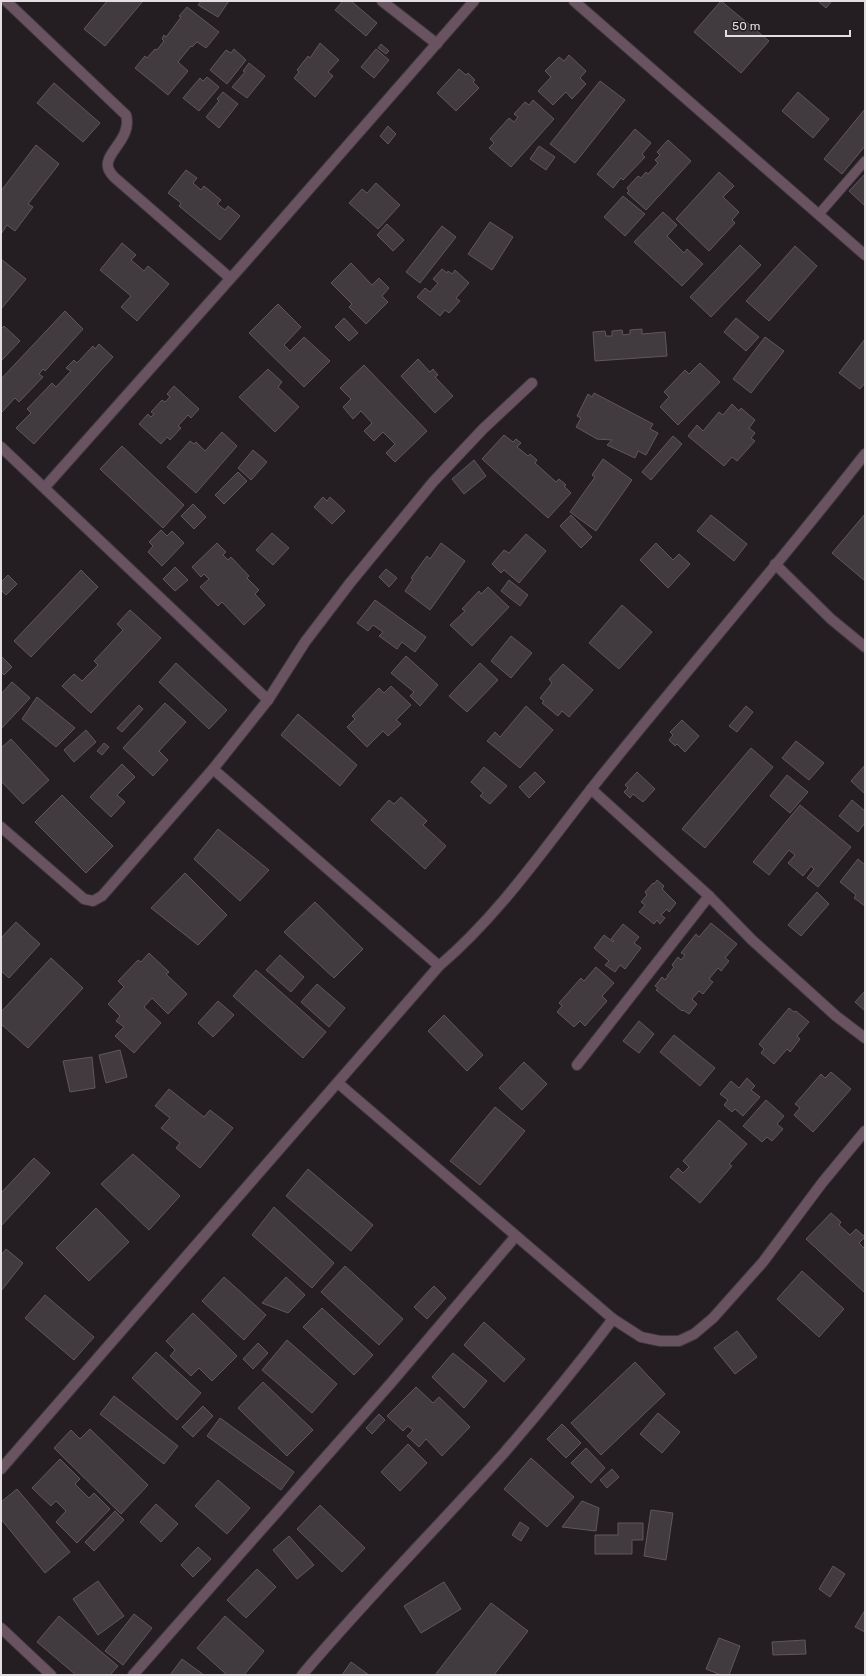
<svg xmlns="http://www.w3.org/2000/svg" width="866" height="1676" viewBox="0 0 866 1676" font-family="Rubik,sans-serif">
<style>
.building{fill:#413a3e;stroke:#5f575c}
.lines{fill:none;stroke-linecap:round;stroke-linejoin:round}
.service-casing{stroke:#3f383c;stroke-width:11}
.minor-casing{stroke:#3f383c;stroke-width:12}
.service{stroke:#6a5361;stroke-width:9}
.minor{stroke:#6a5361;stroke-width:10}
</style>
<rect width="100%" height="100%" fill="#241d21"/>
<g class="building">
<polygon points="107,1 143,1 105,46 84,29"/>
<polygon points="201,1 229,1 218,17 198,5"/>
<polygon points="343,1 351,1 377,23 366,36 335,10"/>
<polygon points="721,1 769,41 741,73 694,32"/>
<polygon points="818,1 832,1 826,8"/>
<polygon points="187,7 219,32 206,48 197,42 192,47 191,46 178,62 188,71 168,95 135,68 145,56 147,58 155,49 157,50 164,41 162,39 164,35 166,37 173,28 181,17 179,16"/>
<polygon points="320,43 339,60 328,72 333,76 315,97 294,78 299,72 297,70 308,56 310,58"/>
<polygon points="381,44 389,51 386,54 378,48"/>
<polygon points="234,49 246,60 227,84 210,70 226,50 231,53"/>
<polygon points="376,49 389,60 374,78 361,67"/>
<polygon points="569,55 586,71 580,78 586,84 572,99 566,92 553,105 538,91 551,77 545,71 559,57 564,61"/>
<polygon points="249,63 265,76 247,98 232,87 245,72 243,71"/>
<polygon points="459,69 466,75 468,73 475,80 473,82 479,88 456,111 437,93"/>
<polygon points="207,77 219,87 199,111 183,98 200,78 203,81"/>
<polygon points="600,81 625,100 575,163 550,144"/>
<polygon points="54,83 100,123 83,142 37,103"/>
<polygon points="223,92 238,104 219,128 206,117 219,101 217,99"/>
<polygon points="798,92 829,119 813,138 782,111"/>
<polygon points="533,100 554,119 511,167 489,148 494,143 490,139 509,118 514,122 518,117 514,114 525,102 529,105"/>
<polygon points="865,109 865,146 842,174 824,159"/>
<polygon points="388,126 396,134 388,144 380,136"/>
<polygon points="635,129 651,143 642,154 645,157 623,180 621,178 613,188 597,174"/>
<polygon points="668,140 691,161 646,210 627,193 629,191 627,188 638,176 641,178 646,172 648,174 658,163 655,160 660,155 657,152"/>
<polygon points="36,145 59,164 28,204 33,207 15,231 7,225 1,234 1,191"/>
<polygon points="539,146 555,157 546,170 530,159"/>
<polygon points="186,170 197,178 193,183 201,190 204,186 221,200 217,204 225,210 228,206 240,216 220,240 179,206 181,203 168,193"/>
<polygon points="719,172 734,186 723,197 739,212 732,220 735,223 709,251 676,219"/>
<polygon points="865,174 865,206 849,191"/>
<polygon points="376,183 400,205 378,229 349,203 362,189 367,193"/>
<polygon points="623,196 645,214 625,236 604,217"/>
<polygon points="663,212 677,225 667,236 684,253 687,249 703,264 682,286 634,242"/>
<polygon points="490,222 513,237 492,270 468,254"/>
<polygon points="387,224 404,240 393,251 377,235"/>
<polygon points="442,226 456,237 420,283 406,272"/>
<polygon points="122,243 136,255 131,260 144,271 148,266 169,284 137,321 121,307 131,296 100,270"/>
<polygon points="740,245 761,265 711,317 690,297"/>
<polygon points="795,246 817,266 769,321 746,301"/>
<polygon points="1,259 26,279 1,309"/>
<polygon points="351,263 372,285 379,278 389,288 382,296 388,302 366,324 349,307 352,304 331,283"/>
<polygon points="442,269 447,273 448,271 452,274 455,270 469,283 456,298 460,301 449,313 445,310 440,316 417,297 425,288 430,292 438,283 433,279"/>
<polygon points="278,304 301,327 284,345 290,351 304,337 330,361 304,387 249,333"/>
<polygon points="65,311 83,329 45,371 43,369 39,374 43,377 19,402 15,398 1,413 1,379"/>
<polygon points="344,318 358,333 349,341 335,327"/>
<polygon points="736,318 759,337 746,351 724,332"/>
<polygon points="4,326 20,341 1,361 1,329"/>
<polygon points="642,329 642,334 665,332 667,356 595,361 593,332 605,331 606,336 612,336 612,331 622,330 623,335 630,334 630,330"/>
<polygon points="765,337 784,351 751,393 733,379"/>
<polygon points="865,339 865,383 860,389 839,373"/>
<polygon points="99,344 113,357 34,444 16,428 31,413 27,409 52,383 56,387 71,371 66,368 74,360 77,363 93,346 95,349"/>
<polygon points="418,359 430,372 433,369 438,375 435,377 453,396 435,413 401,376"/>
<polygon points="700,363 720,382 678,425 660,407 669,397 664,392 685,370 689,374"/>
<polygon points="364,365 427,431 395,462 386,453 395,444 383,432 374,441 364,431 372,423 361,411 353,419 343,407 351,399 340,388"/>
<polygon points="268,369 282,382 278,387 299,407 275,432 239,397"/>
<polygon points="174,386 199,409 191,418 188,415 178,426 181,428 170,440 167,437 161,444 139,424 148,414 151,417 154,414 151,412 162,400 165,402 170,397 167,394"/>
<polygon points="594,393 653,424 650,429 658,433 646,455 638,451 635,458 607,445 612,440 597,439 576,427 581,418 577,416 588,394 592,397"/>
<polygon points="732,404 739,411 741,408 755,420 749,428 755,433 751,438 755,441 737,461 732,457 724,466 688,436 697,425 703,431 719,412 723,415"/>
<polygon points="222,432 237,446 196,493 167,467 190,441 194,444 196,442 205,451"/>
<polygon points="504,435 513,442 516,439 521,443 517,447 528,456 530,454 537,460 535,463 556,482 559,479 566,485 564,486 571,493 548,518 482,459"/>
<polygon points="673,436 682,444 651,480 642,472"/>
<polygon points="122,446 184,505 163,528 100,469"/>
<polygon points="253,450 267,462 251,480 238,468"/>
<polygon points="603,459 632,480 596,531 570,512 595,477 592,475"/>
<polygon points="474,460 486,476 464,494 452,479"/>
<polygon points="238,472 247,481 224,504 215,495"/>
<polygon points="323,497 327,501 330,497 345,511 332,524 314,507"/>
<polygon points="193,504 206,517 194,529 181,516"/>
<polygon points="865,514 865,581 832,553"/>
<polygon points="571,515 592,537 581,548 560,526"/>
<polygon points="711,515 747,544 734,561 697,531"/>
<polygon points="161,530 167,536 172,531 184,543 162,566 148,552 153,546 149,542"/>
<polygon points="272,533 289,548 273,565 256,550"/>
<polygon points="526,534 546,551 519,583 504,570 501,573 492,564 504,550 509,553"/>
<polygon points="217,543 226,552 223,555 228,560 231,557 249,576 247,578 259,590 255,594 265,605 244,625 222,602 218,606 200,587 209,579 204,574 201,577 192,567"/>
<polygon points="441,543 465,561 430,610 405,591 413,579 411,578 427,556 430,559"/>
<polygon points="656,543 673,560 679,554 690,564 668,588 640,560"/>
<polygon points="175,567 188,580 175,591 163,579"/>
<polygon points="386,569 397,578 389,587 379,577"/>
<polygon points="81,570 98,587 31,657 14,641"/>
<polygon points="8,575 17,584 6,595 1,590 1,582"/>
<polygon points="509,580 528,595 520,606 501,591"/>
<polygon points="488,587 509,607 472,646 450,625 465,611 462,609 479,591 481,594"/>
<polygon points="375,600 426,637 415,652 402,642 397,649 379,636 383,632 373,625 368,631 357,623"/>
<polygon points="622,605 652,632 619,669 589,643"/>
<polygon points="130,610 161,638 91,713 62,686 74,674 82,681 98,665 94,661 123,630 117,624"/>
<polygon points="511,636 532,653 511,678 491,661"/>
<polygon points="1,656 12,667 4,675 1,672"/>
<polygon points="406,656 438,685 420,706 410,696 414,692 391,673"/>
<polygon points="176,663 227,710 209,729 159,682"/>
<polygon points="480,663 498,680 467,712 449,696"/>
<polygon points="563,664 593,690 569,717 562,711 558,716 542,703 544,701 540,698 552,683 549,679"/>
<polygon points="12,682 30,698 1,729 1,694"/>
<polygon points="391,686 411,705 396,720 401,724 388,736 383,731 367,747 347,727 355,719 352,716 379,688 384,693"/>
<polygon points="37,697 75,728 56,747 22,719"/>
<polygon points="165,703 186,722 159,751 168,760 153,776 123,748"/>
<polygon points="139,705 143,709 122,732 117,728"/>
<polygon points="526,706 553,730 520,768 487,741 495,732 500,737"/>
<polygon points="746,706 753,712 737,732 729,726"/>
<polygon points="298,714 357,765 340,786 281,735"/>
<polygon points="682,720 699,736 685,752 677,744 675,746 669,740 673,735 670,732"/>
<polygon points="86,730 96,742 74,762 64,750"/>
<polygon points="11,739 49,780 23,804 1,781 1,748"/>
<polygon points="796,741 824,763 809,780 782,758"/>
<polygon points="104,743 109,747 102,755 97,751"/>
<polygon points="751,748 773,767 705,848 682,829"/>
<polygon points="122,764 135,777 117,795 125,802 111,817 90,797"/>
<polygon points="865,765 865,794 851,781"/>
<polygon points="484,767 507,786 490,804 480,796 483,793 471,782"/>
<polygon points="535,772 545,782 529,798 519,787"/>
<polygon points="637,772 655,789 643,802 633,794 630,798 624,792 628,788 625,785"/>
<polygon points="787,775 808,792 790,813 770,796"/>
<polygon points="62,795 113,846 86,873 35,822"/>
<polygon points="401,797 427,821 423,825 446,846 425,869 371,820 389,800 394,804"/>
<polygon points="852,800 865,811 865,823 858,832 839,816"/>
<polygon points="800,805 851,847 818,887 807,878 814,869 811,866 803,876 788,863 795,855 789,850 769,875 753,862"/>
<polygon points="218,829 269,870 240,901 194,859"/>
<polygon points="858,859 865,865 865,906 854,898 856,895 840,882"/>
<polygon points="185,873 227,915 198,945 151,908"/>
<polygon points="657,880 664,886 662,889 676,903 669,912 667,909 661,915 665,918 660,924 657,920 654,924 639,912 645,905 641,902 647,895 645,892 653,883 654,884"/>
<polygon points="817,892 829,904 801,936 788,925"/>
<polygon points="315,902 363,949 334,978 284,932"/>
<polygon points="16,922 40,944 9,978 1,971 1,938"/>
<polygon points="711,923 737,944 725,958 729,961 721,971 718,968 709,979 713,982 703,994 699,991 692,999 697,1004 689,1014 683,1010 682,1011 656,990 658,988 655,986 662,977 665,980 668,976 667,976 674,967 672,965 678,957 681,960 685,955 681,953 696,934 699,937"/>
<polygon points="623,924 639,937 634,943 641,948 625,969 620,965 615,972 605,965 609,961 594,948 604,935 613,942 614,941 611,939"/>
<polygon points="149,953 169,972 166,974 187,994 168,1014 152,998 144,1007 161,1023 134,1053 115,1036 124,1027 116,1021 120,1016 108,1004 124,987 118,981 138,960 141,962"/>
<polygon points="280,955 304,977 291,992 266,970"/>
<polygon points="51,958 83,988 28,1048 1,1024 1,1012"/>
<polygon points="596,967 614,983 602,996 607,1001 585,1026 580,1021 574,1027 557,1012 562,1006 559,1003 581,978 584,981"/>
<polygon points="256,970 326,1032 303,1058 233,996"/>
<polygon points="317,984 345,1008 329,1027 301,1002"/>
<polygon points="865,991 865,1011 855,1002"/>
<polygon points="218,1001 234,1015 213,1037 198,1023"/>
<polygon points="789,1008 794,1012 796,1011 809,1022 797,1036 800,1039 790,1052 787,1049 774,1064 761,1053 764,1049 759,1044"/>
<polygon points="444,1015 483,1055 467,1071 428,1031"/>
<polygon points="639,1021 654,1034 639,1053 623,1041"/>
<polygon points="674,1035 715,1068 700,1086 660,1052"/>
<polygon points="120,1050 127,1077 106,1083 99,1055"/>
<polygon points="92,1057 95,1088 70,1092 63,1061"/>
<polygon points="524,1062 547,1084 522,1110 499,1088"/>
<polygon points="831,1072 851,1089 813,1132 794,1115 800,1108 795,1104 821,1074 825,1078"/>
<polygon points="747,1078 755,1086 751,1090 760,1097 743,1116 735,1109 732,1112 724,1105 728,1100 720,1094 731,1081 739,1088"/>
<polygon points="169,1089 204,1117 210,1110 233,1128 200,1168 176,1148 180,1143 161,1128 170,1118 155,1106"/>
<polygon points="766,1100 784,1116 777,1124 783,1129 772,1141 767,1137 762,1142 743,1126"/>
<polygon points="495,1107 525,1131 480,1185 450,1161"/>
<polygon points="719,1120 747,1144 729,1164 732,1166 700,1203 670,1177 678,1168 683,1173 689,1167 683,1161"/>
<polygon points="133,1154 180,1196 149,1230 101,1184"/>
<polygon points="34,1158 50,1173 1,1226 1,1193"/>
<polygon points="308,1169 373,1225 351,1251 286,1196"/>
<polygon points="274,1207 334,1263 312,1288 252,1235"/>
<polygon points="96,1208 129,1242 89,1281 56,1248"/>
<polygon points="831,1213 841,1222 839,1225 850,1235 856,1229 865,1237 859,1243 865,1249 865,1293 806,1239"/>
<polygon points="6,1249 23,1263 1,1291 1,1255"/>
<polygon points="345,1266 403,1319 379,1345 321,1292"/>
<polygon points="802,1271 844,1309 819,1337 777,1299"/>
<polygon points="224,1277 266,1315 244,1340 202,1301"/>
<polygon points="286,1277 305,1295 288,1313 262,1303"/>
<polygon points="434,1286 446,1298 427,1319 414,1307"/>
<polygon points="45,1295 94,1337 74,1360 25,1318"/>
<polygon points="322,1308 373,1355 354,1375 303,1327"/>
<polygon points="193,1313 237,1356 212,1381 199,1368 191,1376 170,1356 175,1350 166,1341"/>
<polygon points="484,1322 525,1359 504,1382 464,1345"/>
<polygon points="737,1331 757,1357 735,1374 714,1348"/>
<polygon points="287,1340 337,1384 312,1413 262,1370"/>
<polygon points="258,1343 268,1353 253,1369 243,1359"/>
<polygon points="156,1352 201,1393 177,1420 132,1378"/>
<polygon points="453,1353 487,1381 464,1408 432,1377"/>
<polygon points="635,1362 665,1394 601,1455 571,1423"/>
<polygon points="263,1382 313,1430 287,1456 238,1408"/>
<polygon points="416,1387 433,1403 439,1397 470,1427 442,1456 426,1439 419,1447 407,1436 413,1430 408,1426 403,1431 387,1416"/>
<polygon points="114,1396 178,1446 164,1464 100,1414"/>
<polygon points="203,1406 213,1416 193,1437 182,1427"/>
<polygon points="658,1413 680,1432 662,1453 640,1434"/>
<polygon points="379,1414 385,1420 372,1434 366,1428"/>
<polygon points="220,1418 294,1472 281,1490 207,1436"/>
<polygon points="562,1424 581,1443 566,1458 547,1439"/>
<polygon points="90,1429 148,1485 121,1514 54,1448 71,1430 80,1439"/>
<polygon points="408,1444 427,1463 400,1491 381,1472"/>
<polygon points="586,1448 605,1468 591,1483 571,1463"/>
<polygon points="531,1458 574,1497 547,1527 504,1489"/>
<polygon points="60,1459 80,1479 75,1484 89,1498 94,1493 110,1509 77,1543 56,1522 66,1511 56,1501 51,1506 32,1488"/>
<polygon points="612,1469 619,1477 607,1488 600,1480"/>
<polygon points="218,1480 250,1508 227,1534 195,1506"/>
<polygon points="17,1489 70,1552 45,1573 1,1519 1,1502"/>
<polygon points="582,1501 599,1508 596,1531 562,1527"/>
<polygon points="156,1504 178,1524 161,1542 140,1522"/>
<polygon points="320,1505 365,1548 342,1572 297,1529"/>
<polygon points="651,1510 673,1513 666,1560 644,1556"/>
<polygon points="115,1511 124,1520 94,1551 85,1542"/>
<polygon points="520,1522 529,1528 521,1541 512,1535"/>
<polygon points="618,1523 643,1523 643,1540 632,1540 632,1554 595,1554 595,1535 618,1535"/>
<polygon points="289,1536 314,1565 297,1579 273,1550"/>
<polygon points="198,1547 211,1559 193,1577 181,1565"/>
<polygon points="833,1566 845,1574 830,1597 819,1589"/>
<polygon points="257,1569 276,1587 246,1618 227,1600"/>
<polygon points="98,1581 124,1616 98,1635 73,1599"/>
<polygon points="444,1582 461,1609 421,1633 404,1606"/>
<polygon points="491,1603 528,1631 494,1675 435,1675"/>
<polygon points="865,1610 865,1632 855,1627"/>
<polygon points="134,1614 152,1628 123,1665 105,1651"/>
<polygon points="59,1616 118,1666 110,1675 76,1675 37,1642"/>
<polygon points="225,1616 264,1651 244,1675 227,1675 197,1648"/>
<polygon points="719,1638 740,1646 729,1675 721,1675 706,1669"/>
<polygon points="805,1640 806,1654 773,1655 772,1642"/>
<polygon points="182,1659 204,1675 170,1675"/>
<polygon points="351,1662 369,1675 342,1675"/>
</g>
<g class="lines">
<defs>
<polyline id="service" points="819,214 865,161"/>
<g id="minor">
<path d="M6 1 126 115C133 140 101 154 109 170 110 172 112 175 114 177L230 278"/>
<polyline points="382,1 437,44"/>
<polyline points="574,1 865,255"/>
<polyline points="1,447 268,700 213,769 102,896 93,901 84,899 1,827"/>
<polyline points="45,487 247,260 474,1"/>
<polyline points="775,564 831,619 865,647"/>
<polyline points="268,700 305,642 350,583 433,482 483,429 532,383"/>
<polyline points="213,769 439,966"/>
<polyline points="591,789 709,896 752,940 836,1016 865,1038"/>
<polyline points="577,1065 709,896"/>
<polyline points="338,1083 613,1319 641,1337 660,1341 679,1341 694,1334 713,1318 763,1262 822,1183 865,1131"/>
<path d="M1 1469 439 966C505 910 553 835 608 768 693 663 782 560 865 454"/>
<polyline points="1,1628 51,1675"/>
<polyline points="133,1675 391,1383 515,1237"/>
<path d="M302 1675C367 1598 437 1528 504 1453 542 1409 578 1365 613 1319"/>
</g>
</defs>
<use href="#service" class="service-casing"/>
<use href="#minor" class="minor-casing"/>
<use href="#service" class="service"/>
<use href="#minor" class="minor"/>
</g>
<rect width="866" height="1676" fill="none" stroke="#e3dee1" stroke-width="4"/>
<path d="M726 30v6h124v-6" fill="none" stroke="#e3dee1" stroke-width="2"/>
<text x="732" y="30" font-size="12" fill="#e3dee1" stroke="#241d21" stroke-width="3" paint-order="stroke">50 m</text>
</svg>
